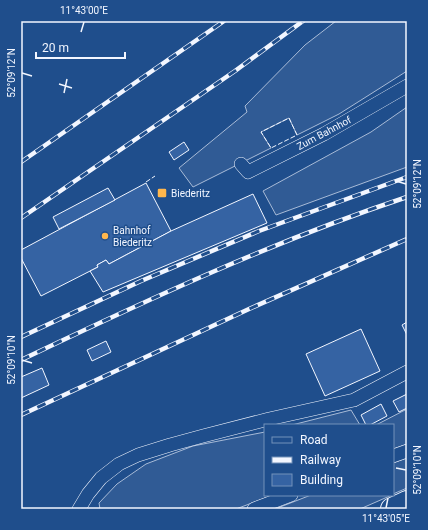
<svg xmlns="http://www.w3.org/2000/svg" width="428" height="530" viewBox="0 0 428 530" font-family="Roboto,sans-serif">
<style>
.built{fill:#305b95;stroke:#a8bbd7}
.building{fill:#3563a3;stroke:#f2f6ff}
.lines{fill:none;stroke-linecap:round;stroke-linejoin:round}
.service-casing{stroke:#f2f6ff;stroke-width:14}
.minor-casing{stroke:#f2f6ff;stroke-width:24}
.service{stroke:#1f4e8c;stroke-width:13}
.minor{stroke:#1f4e8c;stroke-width:22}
.rail-casing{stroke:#f2f6ff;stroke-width:4.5}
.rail{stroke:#1f4e8c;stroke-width:3;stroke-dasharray:9;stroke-linecap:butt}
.fence{stroke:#f2f6ff;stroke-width:1;stroke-dasharray:5 2;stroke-linecap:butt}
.ticks{fill:none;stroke:#f2f6ff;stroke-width:1.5}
.poi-dot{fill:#ffb74d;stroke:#1f4e8c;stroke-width:1.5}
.labels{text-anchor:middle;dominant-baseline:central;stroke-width:3;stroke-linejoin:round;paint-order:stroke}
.street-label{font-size:10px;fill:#f2f6ff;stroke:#1f4e8c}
.poi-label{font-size:10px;fill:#f2f6ff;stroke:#1f4e8c;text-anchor:start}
.neatline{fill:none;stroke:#f2f6ff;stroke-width:1.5}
.ticks-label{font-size:10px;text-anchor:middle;fill:#f2f6ff}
</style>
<rect width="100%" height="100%" fill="#1f4e8c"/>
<g class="built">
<polygon points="336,21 407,21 407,71 339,114 297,135 289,118 261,132 271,148 193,187 179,168 247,112 245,106 305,45"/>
<polygon points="407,107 407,167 276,215 263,191 371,132"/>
<polygon points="407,409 407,444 393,449 393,425 376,425"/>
<polygon points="351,410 360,425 292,425"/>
<polygon points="265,432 265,495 273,495 236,509 100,509 99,503 117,484 146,464 193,446"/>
<polygon points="407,458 407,488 393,494 393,463"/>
<polygon points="311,495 392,495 360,509 275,509"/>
</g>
<g class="building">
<polygon points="184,142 189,150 174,160 169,152"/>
<polygon points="146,183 171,231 109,264 106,260 97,265 98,267 41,296 21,258 21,250"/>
<polygon points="108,188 115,200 59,229 53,217"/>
<polygon points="253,194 267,223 103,292 90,271 98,267 97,265 106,260 109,264 171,231"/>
<polygon points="407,322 407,335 402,325"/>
<polygon points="361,329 380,371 325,396 306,354"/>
<polygon points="106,341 111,352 92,361 87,350"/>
<polygon points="42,368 49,385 21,398 21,377"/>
<polygon points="407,394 407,408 399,412 393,401"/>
<polygon points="381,404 387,416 370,425 366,425 361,415"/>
</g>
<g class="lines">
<defs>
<g id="service">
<polyline points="241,164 248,172 324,134 407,86"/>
<polyline points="393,456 407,451"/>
<polyline points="79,509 88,494 101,478 119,464 138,455 170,445 203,436 269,419 354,400 407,372"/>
<polyline points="254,509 291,495"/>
</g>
<polyline id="minor" points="392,509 407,502"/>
</defs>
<use href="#service" class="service-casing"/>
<use href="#minor" class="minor-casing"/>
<use href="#service" class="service"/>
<use href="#minor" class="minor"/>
<defs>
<g id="rail">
<polyline points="21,162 224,21"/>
<polyline points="21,218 235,71 303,21"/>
<polyline points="21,337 141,281 259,231 407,177"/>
<path d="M21 360C147 300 274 241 407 197"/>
<polyline points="21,415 249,309 407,239"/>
</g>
</defs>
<use href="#rail" class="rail-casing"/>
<use href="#rail" class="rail"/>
<g class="fence">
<polygon points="289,118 297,135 271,148 261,132"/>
<polyline points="146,182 155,176"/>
</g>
</g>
<path class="ticks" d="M81 32 84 22M22 73 32 76M59 84 72 88M64 93 67 79M396 181 406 184M22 360 32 363M396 468 406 470M386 508 388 498"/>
<g class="poi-dot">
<rect x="157" y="188" width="10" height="10" rx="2"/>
<circle cx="105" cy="236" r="4"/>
</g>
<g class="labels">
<g class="street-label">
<text transform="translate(324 133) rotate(-28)">Zum Bahnhof</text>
</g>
<g class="poi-label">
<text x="171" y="193">Biederitz</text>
<text x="113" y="230">Bahnhof<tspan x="113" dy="12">Biederitz</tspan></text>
</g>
</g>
<rect width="428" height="530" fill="none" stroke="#1f4e8c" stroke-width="44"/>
<rect x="264" y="424" width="130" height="72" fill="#1f4e8c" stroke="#7391ba"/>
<rect x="272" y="437" width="20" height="6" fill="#1f4e8c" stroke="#7391ba"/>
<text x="300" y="444" font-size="12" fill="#f2f6ff">Road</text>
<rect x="272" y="457" width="20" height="6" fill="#f2f6ff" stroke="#7391ba"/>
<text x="300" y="464" font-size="12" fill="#f2f6ff">Railway</text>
<rect x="272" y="474" width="20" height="12" fill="#3563a3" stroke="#7391ba"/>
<text x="300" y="484" font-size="12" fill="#f2f6ff">Building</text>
<path d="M36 52v6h89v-6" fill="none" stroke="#f2f6ff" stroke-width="2"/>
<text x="42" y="52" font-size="12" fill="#f2f6ff" stroke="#1f4e8c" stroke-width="3" paint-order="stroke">20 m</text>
<rect x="22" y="22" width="384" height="486" class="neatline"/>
<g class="ticks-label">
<text x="84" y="14">11°43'00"E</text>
<text transform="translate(11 73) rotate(-90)" y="4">52°09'12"N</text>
<text transform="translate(417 184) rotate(-90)" y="4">52°09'12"N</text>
<text transform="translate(11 360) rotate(-90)" y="4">52°09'10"N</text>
<text transform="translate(417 470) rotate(-90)" y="4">52°09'10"N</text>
<text x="386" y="522">11°43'05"E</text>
</g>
</svg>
